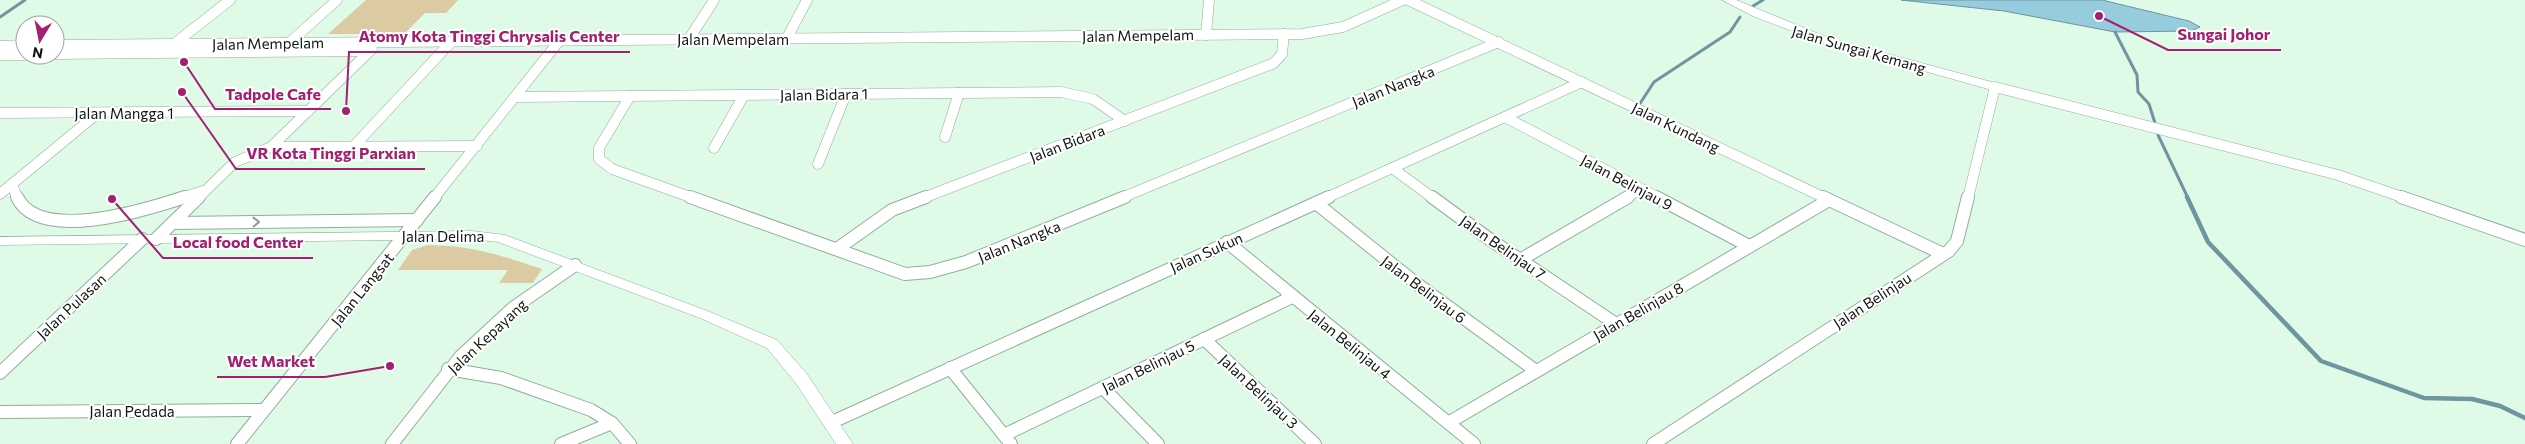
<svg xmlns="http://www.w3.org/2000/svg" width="2525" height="444" viewBox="0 0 2525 444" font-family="Commissioner,sans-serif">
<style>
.green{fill:#dccba2}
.water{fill:#97cbde;stroke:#6e95a0}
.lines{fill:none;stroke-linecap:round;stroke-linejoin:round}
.stream-far1{stroke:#6e95a0;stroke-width:3}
.stream{stroke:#6e95a0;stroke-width:4.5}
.minor-far1-casing{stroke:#92ad9b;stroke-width:11}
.minor-casing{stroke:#92ad9b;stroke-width:14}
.tertiary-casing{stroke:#92ad9b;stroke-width:1}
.minor-far1{stroke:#fff;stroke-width:10}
.minor{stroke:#fff;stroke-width:12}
.tertiary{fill:#fff;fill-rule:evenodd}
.oneway{stroke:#939794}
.labels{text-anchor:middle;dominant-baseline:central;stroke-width:4;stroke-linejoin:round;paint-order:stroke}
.street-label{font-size:15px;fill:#0e1811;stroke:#fff}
.leader{fill:none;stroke:#a12070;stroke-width:2}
.callout-dot{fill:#a12070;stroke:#fff;stroke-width:2}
.callout-label{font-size:16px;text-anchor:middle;font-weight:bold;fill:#a12070;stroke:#fff;stroke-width:4;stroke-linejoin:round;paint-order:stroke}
</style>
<rect width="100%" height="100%" fill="#dffbe8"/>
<g class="green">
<polygon points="366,0 458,0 446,13 425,13 404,34 328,34"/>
<path d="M428 245C474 246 500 255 542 269L533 283H499L508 270H398L412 250Z"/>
</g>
<polygon class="water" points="1901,0 2102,0 2189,21 2200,27 2191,31 2115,32 2004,11"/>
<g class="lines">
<g class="stream-far1">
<polyline points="1753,6 1763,0"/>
<polyline points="0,17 25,0"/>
<polyline points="2115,32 2137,75 2138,92 2149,104 2155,123"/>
<polyline points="1639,105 1654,82 1730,32 1740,17"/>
<polyline points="2158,135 2188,198"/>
</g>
<polyline class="stream" points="2187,197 2208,242 2321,361 2424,398 2472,399 2500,406 2525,418"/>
<defs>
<g id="minor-far1">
<polyline points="1408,0 1825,198"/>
<polyline points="1206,35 1209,0"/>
<polyline points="787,38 807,0"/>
<polyline points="689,39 714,0"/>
<polyline points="289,43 337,0"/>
<polyline points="174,44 230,0"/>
<polyline points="55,45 1302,34 1343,27 1403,0"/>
<polyline points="0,46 25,45"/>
<polyline points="55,54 369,51"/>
<polyline points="0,55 25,55"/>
<polyline points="630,96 599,148 599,159 612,169 693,198"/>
<polyline points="516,97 1061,92 1093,99 1125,121"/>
<polyline points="0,113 308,111"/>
<polyline points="1505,117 1659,198"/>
<polyline points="945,137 959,93"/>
<polyline points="354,146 452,41"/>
<polyline points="271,147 477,146"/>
<polyline points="714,148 744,95"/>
<polyline points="818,164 846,94"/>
<polyline points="1392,168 1433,198"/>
<polyline points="12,184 17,198"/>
<polyline points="0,194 98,113"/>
<polyline points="181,198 203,191"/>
<polyline points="198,198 235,162 271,147 372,49"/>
<polyline points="434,198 560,40"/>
<polyline points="923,198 1274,63 1282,54 1284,34"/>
<polyline points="1121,198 1499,42"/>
<polyline points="1326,198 1582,82"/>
<polyline points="1625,198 1641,189"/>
<polyline points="1968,198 1995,87 2338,175 2405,198"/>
</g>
<g id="minor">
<path d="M17 197C39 244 149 209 185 197"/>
<polyline points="690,197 905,274 930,272 966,262 1125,197"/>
<polyline points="1432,197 1492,241 1616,324"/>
<polyline points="1656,197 1749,246"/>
<polyline points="1823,197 1943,254"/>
<polyline points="2401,197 2525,240"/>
<polyline points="1316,203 1413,281 1536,371"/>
<polyline points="173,223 417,220"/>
<polyline points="156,239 199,197"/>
<polyline points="1227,242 1474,444"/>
<polyline points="837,249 892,210 926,197"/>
<polyline points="1520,260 1628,197"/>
<polyline points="1204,339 1315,444"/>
<polyline points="950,368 1011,444"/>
<polyline points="448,369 501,378 591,410 612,423 630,444"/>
<polyline points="0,373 142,239"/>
<polyline points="1103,388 1158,444"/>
<polyline points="0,412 264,410"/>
<polyline points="830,423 1329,197"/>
<polyline points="1448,423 1829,200"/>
<polyline points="1004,435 1292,297"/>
<polyline points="237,444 435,197"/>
<polyline points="392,444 460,357 513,308 575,265"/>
<polyline points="561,444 612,423"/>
<polyline points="1653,444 1949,251 1957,241 1968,197"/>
</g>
<g id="tertiary">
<polygon points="1722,0 1736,0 1829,38 1999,84 2001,87 1995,91 1821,42 1755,17"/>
<polygon points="472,231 505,235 710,312 777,340 807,374 853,444 836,444 795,382 767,348 700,318 498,242 472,239 0,245 0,237"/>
</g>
</defs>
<use href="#minor-far1" class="minor-far1-casing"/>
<use href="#minor" class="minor-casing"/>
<use href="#tertiary" class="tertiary-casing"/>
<use href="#minor-far1" class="minor-far1"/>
<use href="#minor" class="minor"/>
<use href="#tertiary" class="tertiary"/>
</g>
<defs><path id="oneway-chevron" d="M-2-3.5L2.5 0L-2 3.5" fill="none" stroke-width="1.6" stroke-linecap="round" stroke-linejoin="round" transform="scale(1.25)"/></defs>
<use class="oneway" href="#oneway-chevron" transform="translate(256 222) rotate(-1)"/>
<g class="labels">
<g class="street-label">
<text transform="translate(1138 35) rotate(-1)">Jalan Mempelam</text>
<text x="733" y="39">Jalan Mempelam</text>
<text transform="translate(268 43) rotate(-1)">Jalan Mempelam</text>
<text transform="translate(1859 49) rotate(16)">Jalan Sungai Kemang</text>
<text transform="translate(1393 86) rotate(-22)">Jalan Nangka</text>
<text transform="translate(824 94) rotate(-1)">Jalan Bidara 1</text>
<text x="124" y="113">Jalan Mangga 1</text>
<text transform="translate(1676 127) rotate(26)">Jalan Kundang</text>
<text transform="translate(1067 143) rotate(-21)">Jalan Bidara</text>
<text transform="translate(1627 182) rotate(28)">Jalan Belinjau 9</text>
<text x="443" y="236">Jalan Delima</text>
<text transform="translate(1019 241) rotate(-22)">Jalan Nangka</text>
<text transform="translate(1503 247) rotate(35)">Jalan Belinjau 7</text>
<text transform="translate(1206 252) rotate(-24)">Jalan Sukun</text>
<text transform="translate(362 289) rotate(-51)">Jalan Langsat</text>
<text transform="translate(1424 289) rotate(37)">Jalan Belinjau 6</text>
<text transform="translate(1872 300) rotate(-33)">Jalan Belinjau</text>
<text transform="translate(71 306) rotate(-43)">Jalan Pulasan</text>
<text transform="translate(1638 311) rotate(-30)">Jalan Belinjau 8</text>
<text transform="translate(487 336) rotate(-43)">Jalan Kepayang</text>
<text transform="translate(1350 344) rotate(39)">Jalan Belinjau 4</text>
<text transform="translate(1148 366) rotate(-26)">Jalan Belinjau 5</text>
<text transform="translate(1259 391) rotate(43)">Jalan Belinjau 3</text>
<text x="132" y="411">Jalan Pedada</text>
</g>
</g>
<path class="leader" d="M2099 16L2168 50H2281M346 111L349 52H630M184 62L215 109H331M182 92L236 169H425M112 199L163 258H313M390 366L325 377H217"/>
<g class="callout-dot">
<circle cx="2099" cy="16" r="5"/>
<circle cx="346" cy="111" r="5"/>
<circle cx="184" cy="62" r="5"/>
<circle cx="182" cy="92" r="5"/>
<circle cx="112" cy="199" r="5"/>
<circle cx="390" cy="366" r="5"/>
</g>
<g class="callout-label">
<text x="2224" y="40">Sungai Johor</text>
<text x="489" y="42">Atomy Kota Tinggi Chrysalis Center</text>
<text x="273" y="100">Tadpole Cafe</text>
<text x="331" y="159">VR Kota Tinggi Parxian</text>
<text x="238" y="248">Local food Center</text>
<text x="271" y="367">Wet Market</text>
</g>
<g transform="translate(40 40) rotate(190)"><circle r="24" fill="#ffffff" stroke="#9fa3a0"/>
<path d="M0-4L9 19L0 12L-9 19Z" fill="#a12070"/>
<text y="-8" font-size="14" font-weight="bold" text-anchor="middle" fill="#0e1811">N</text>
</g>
</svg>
